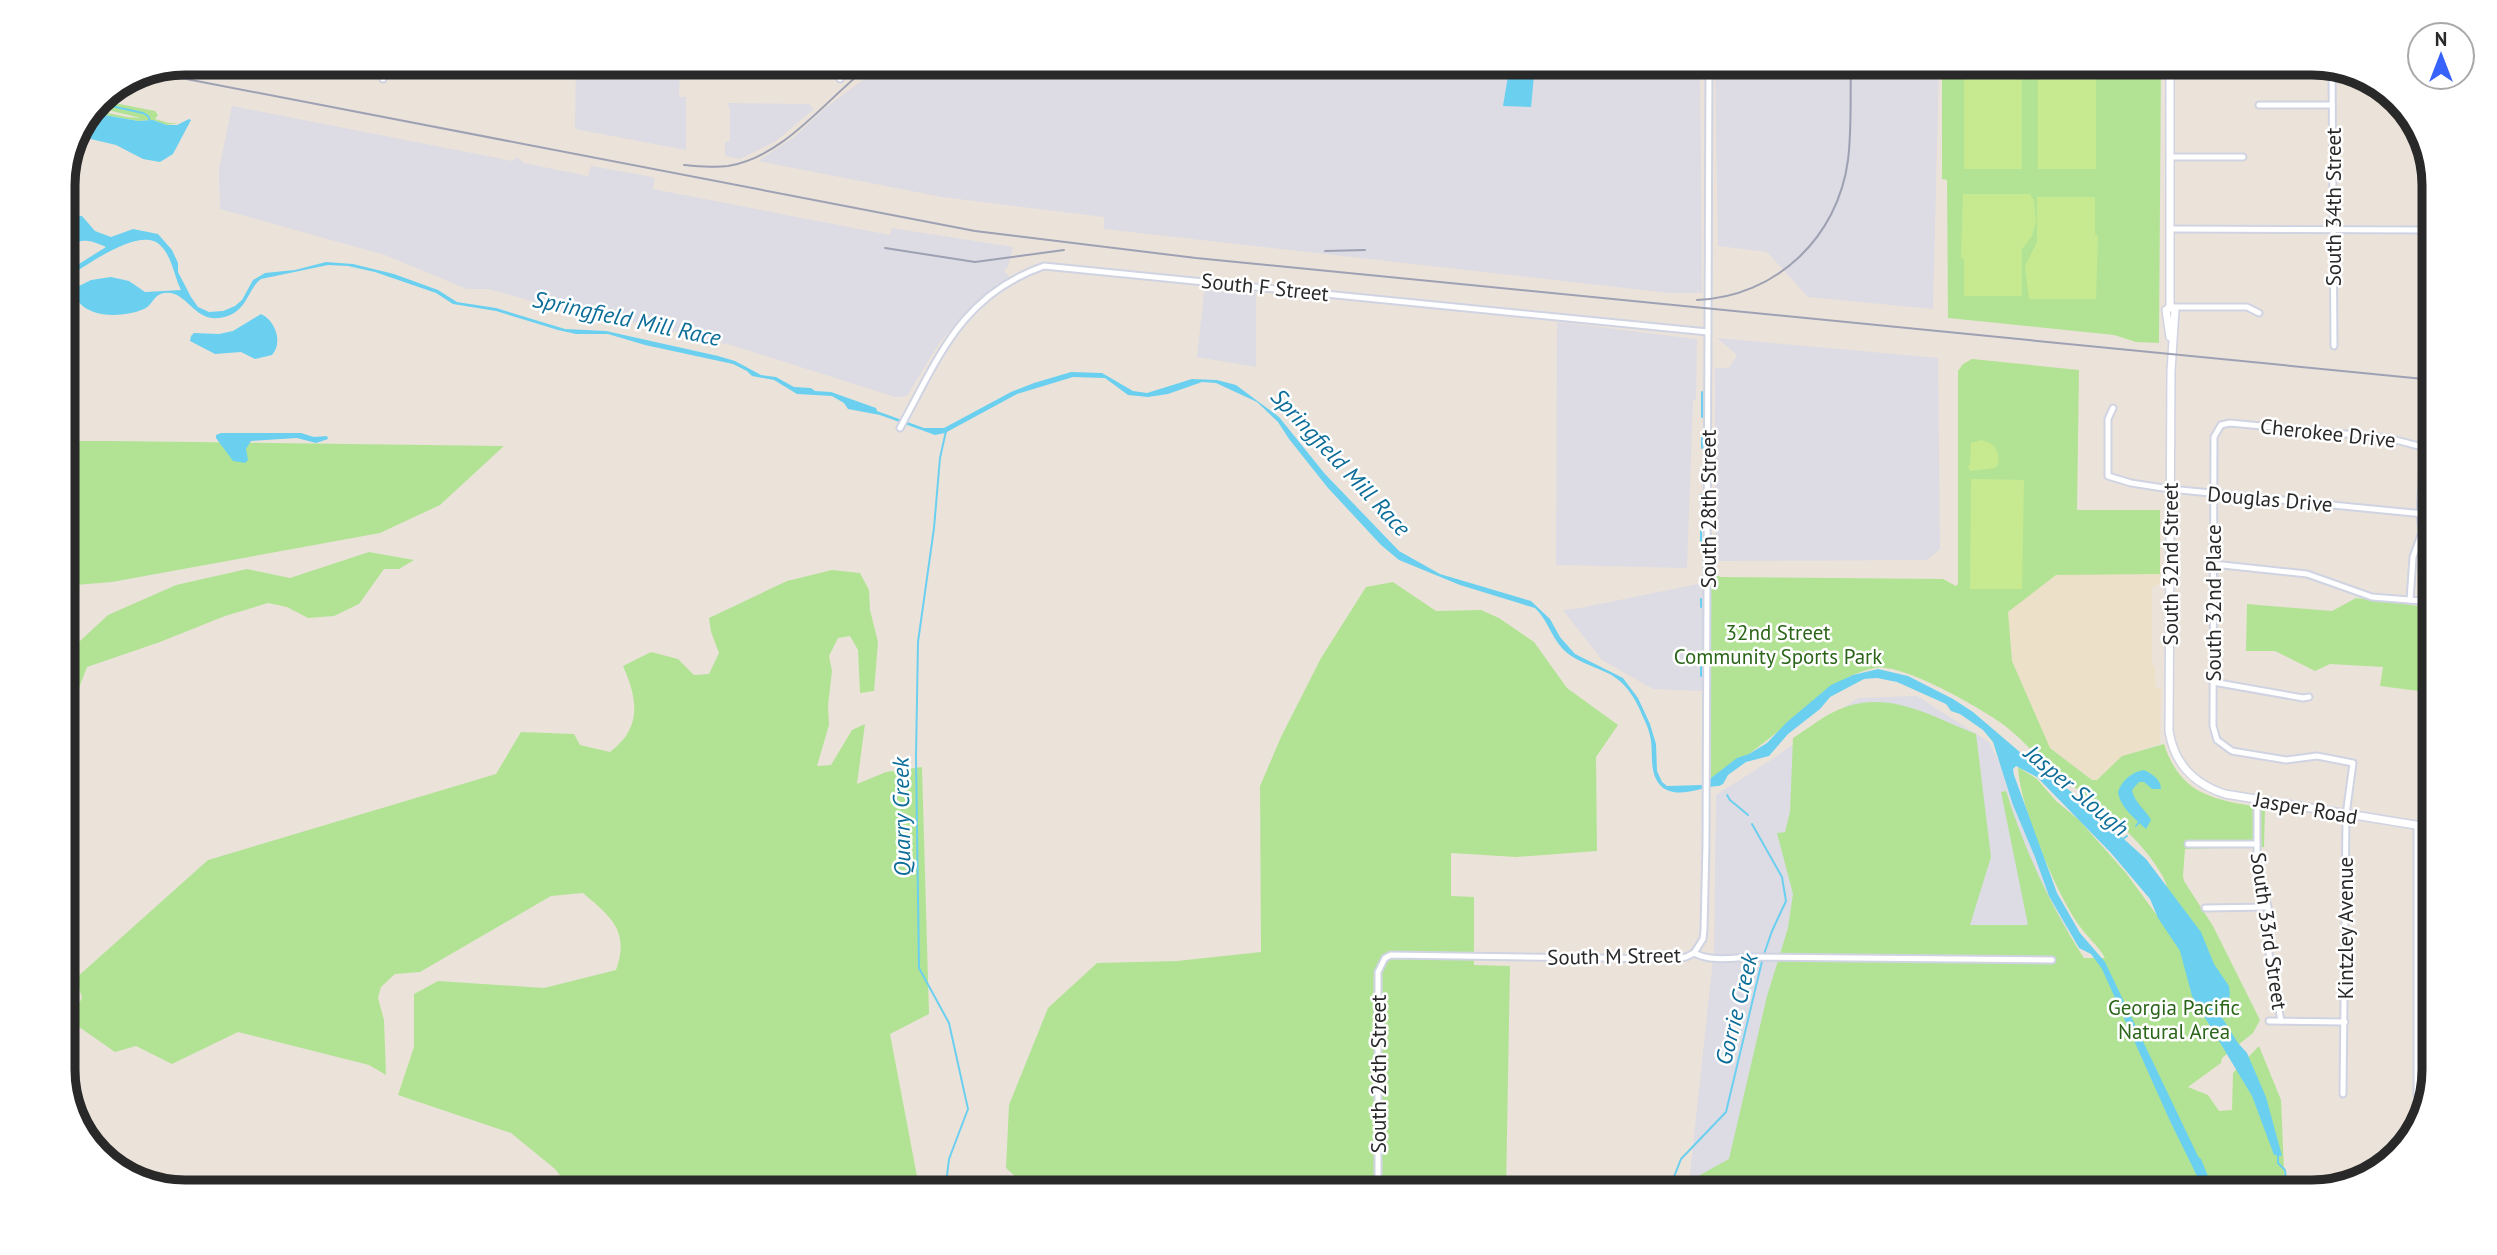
<svg xmlns="http://www.w3.org/2000/svg" width="2497" height="1255" viewBox="0 0 2497 1255" font-family="'PT Sans',sans-serif">
<style>
.industrial{fill:#dddbe3}
.education{fill:#ede0c9}
.green{fill:#b2e395}
.pitch{fill:#c7ea91}
.water{fill:#6bd0ef}
.lines{fill:none;stroke-linecap:round;stroke-linejoin:round}
.stream{stroke:#6bd0ef;stroke-width:2}
.river{stroke:#6bd0ef;stroke-width:10}
.street-casing{stroke:#cfd3e2;stroke-width:9}
.secondary-casing{stroke:#cfd3e2;stroke-width:10}
.street{stroke:#fff;stroke-width:5}
.secondary{stroke:#fff;stroke-width:7}
.rail{stroke:#9da1b3;stroke-width:2}
.labels{text-anchor:middle;dominant-baseline:central;stroke-width:5;stroke-linejoin:round;paint-order:stroke}
.street-label{font-size:21px;fill:#292929;stroke:#fff}
.park-label{font-size:21px;fill:#2b6519;stroke:#fff}
.water-label{font-size:23px;font-style:italic;fill:#0c6d99;stroke:#fff}
.rim{fill:none;stroke:#292929;stroke-width:9}
</style>
<rect width="100%" height="100%" fill="#ebe3da"/>
<g class="industrial">
<polygon points="576,63 684,66 683,72 680,73 679,97 686,97 686,150 575,129"/>
<polygon points="886,63 1700,63 1702,293 1669,293 1104,229 1104,217 942,197 758,161 794,137 825,108"/>
<polygon points="1715,63 1939,63 1933,309 1808,297 1767,252 1718,246"/>
<polygon points="727,103 809,104 814,109 776,141 740,159 725,156 725,142 730,141 730,109"/>
<polygon points="232,106 512,161 517,157 524,163 588,176 591,166 642,175 655,178 653,189 890,235 892,228 1013,247 1008,267 1004,270 1010,278 970,307 940,342 907,396 895,397 734,346 604,315 578,314 488,289 467,289 385,255 220,209 219,169"/>
<polygon points="1205,285 1256,293 1256,367 1197,357"/>
<polygon points="1557,322 1697,339 1696,400 1693,400 1687,568 1556,565"/>
<polygon points="1717,338 1938,358 1940,549 1927,560 1715,561 1715,368 1729,368 1737,355"/>
<polygon points="1703,583 1704,691 1653,689 1602,660 1563,610 1580,608"/>
<polygon points="1917,696 1989,742 2003,770 2079,958 2133,1077 2148,1096 2141,1103 2138,1136 2166,1170 2166,1192 1688,1192 1714,950 1716,795 1771,760 1858,698"/>
</g>
<g class="education">
<polygon points="1972,359 2079,370 2077,510 2160,510 2161,572 2160,583 2152,588 2152,665 2155,666 2156,688 2161,688 2160,744 2122,756 2097,780 2092,780 2050,748 2012,661 1958,371 1963,364"/>
<polygon points="2434,743 2434,820 2421,818"/>
</g>
<g class="green">
<polygon points="1942,63 2161,63 2159,343 2136,342 2114,335 1948,318 1947,180 1942,179"/>
<polygon points="99,100 155,111 158,115 155,119 169,123 178,123 167,125 153,120 138,121 93,113 94,110 127,117 141,118 95,107"/>
<path d="M1972 359 2079 370 2077 510H2160V574L2056 575 2008 612 2012 661 2050 748 2092 780H2097L2122 756 2164 744C2181 797 2217 800 2265 808L2264 847 2185 849 2183 876 2184 881 2213 926 2260 1020 2253 1033 2222 1058 2221 1063 2188 1087 2208 1095 2219 1111 2232 1110 2233 1073 2259 1046 2281 1100 2285 1192H1685L1691 1180 1729 1159 1767 996 1788 928 1793 894 1777 833 1785 832 1790 812 1793 738C1809 728 1827 713 1845 707 1892 691 1933 717 1976 734L1991 857 1970 925H2028L2001 792 2006 791C2024 849 2051 907 2084 958H2105C2098 945 2086 936 2078 924 2055 890 2020 808 2018 767L2037 779 2056 801 2079 820 2126 873 2169 932C2169 912 2172 893 2162 875 2137 831 2089 800 2051 768 2035 755 2021 738 2004 725 1980 708 1903 663 1875 668 1840 674 1808 706 1782 728 1759 747 1734 765 1711 784V573L1721 577 1943 579 1956 586 1958 584V371L1963 364Z"/>
<polygon points="63,441 112,441 504,446 440,505 380,533 112,582 63,586"/>
<polygon points="369,552 414,560 399,569 384,569 359,604 334,616 308,618 287,607 268,603 225,616 160,642 87,667 67,719 63,736 63,665 67,653 108,615 176,585 247,569 290,578"/>
<path d="M832 570 860 573 869 590 870 610 878 642 874 691 860 693 858 650 850 636 838 638 829 656 832 671 828 706 829 725 817 766 831 765 852 730 865 724 857 784 886 772 922 767 929 1014 890 1034 920 1192H573L555 1169 511 1133 398 1095 414 1047V994L438 981 544 988 616 970C630 931 611 917 583 893L551 896 420 972 395 974 381 987 378 998 384 1020 386 1075 369 1065 238 1032 172 1064 136 1046 115 1052 69 1020 82 998 76 978 208 860 496 774 521 732 574 734 580 745 610 752C642 728 638 700 623 666L651 652 678 659 694 675 709 674 719 653 711 632 709 618 787 581Z"/>
<polygon points="1393,582 1436,611 1481,610 1499,618 1534,642 1567,688 1618,725 1596,757 1597,851 1516,857 1451,853 1451,896 1474,897 1474,965 1510,966 1506,1192 1032,1192 1006,1168 1009,1105 1048,1008 1097,963 1177,961 1261,952 1260,786 1281,737 1321,658 1366,587"/>
<polygon points="2356,598 2434,608 2434,693 2380,686 2383,667 2330,664 2315,671 2275,651 2246,651 2247,604 2332,611"/>
</g>
<g class="pitch">
<rect x="1964" y="70" width="58" height="99"/>
<rect x="2038" y="70" width="58" height="99"/>
<polygon points="1963,194 2030,194 2034,201 2036,222 2032,236 2022,249 2022,296 1964,296 1964,259 1961,257"/>
<polygon points="2037,197 2095,197 2095,234 2098,236 2096,299 2029,299 2025,266 2037,242"/>
<path d="M1981 440C1995 443 2000 452 1998 465L1995 468 1970 471 1968 466 1970 465 1971 443Z"/>
<polygon points="1971,479 2024,480 2022,589 1970,589"/>
</g>
<g class="water">
<polygon points="1510,64 1526,66 1534,75 1531,107 1503,106"/>
<polygon points="93,113 138,121 153,120 167,125 177,125 189,119 191,120 173,154 160,162 143,159 116,145 82,137"/>
<path d="M63 214 82 216 95 231 111 237 133 229 158 234 172 250 178 263V272L191 297 198 307 209 312 223 311 235 306 242 300 253 280 265 273 295 270 326 262 353 264 394 274 438 290 457 302 496 308 565 329 606 331 718 356 735 361 761 375 776 377 794 387 811 388 815 391 831 392 876 408 877 411 924 428H944L1011 392 1034 383 1071 372 1102 373 1133 391 1147 393 1192 379 1217 380 1236 385 1279 417 1325 474 1399 551 1440 574 1531 601 1550 619 1560 637 1575 654 1623 678 1638 698 1650 724 1656 744 1657 771 1662 782 1667 786 1702 785 1737 758 1749 754 1767 743 1787 722 1831 685 1853 675 1878 669 1908 676 1953 699 1973 712 2042 771 2073 793 2146 859 2201 932 2214 964 2229 986 2230 995 2226 1005 2216 1008 2238 1043 2247 1053 2266 1097 2282 1156 2274 1155 2252 1096 2192 996 2180 951 2158 918 2150 899 2111 853 2037 777 2016 766 2013 769 2014 775 2057 893 2080 933 2105 962 2206 1173 2198 1178 2170 1121 2102 969 2091 954 2079 948 2049 896 2035 857 2013 805 1993 742 1983 730 1960 714 1951 711 1946 704 1897 682 1877 678 1864 679 1830 697 1820 709 1788 734 1769 756 1746 762 1728 775 1723 784 1719 786C1703 786 1678 800 1662 787 1649 775 1653 756 1651 741 1650 732 1646 723 1642 715 1638 704 1631 692 1622 683 1606 667 1578 666 1562 648 1551 636 1547 619 1535 608L1460 585 1399 560 1381 545 1328 488 1289 439 1278 422 1257 402 1216 383 1202 382 1168 394 1148 397 1128 395 1105 378 1073 377 1017 394 945 433 935 435 880 415 848 409 844 403 832 396 797 394 774 380 752 376 747 371 733 364 645 345 608 334H576L558 330 496 311 453 304 436 293 375 272 348 266 328 265 261 279C248 289 248 307 230 315 195 330 189 289 164 293 153 295 153 305 144 309 125 317 91 319 78 301L77 287 91 280 111 277 129 281 145 292 181 290C174 276 172 256 160 245 140 225 83 268 63 280V274L106 247C86 238 82 239 63 248Z"/>
<path d="M261 314C276 321 283 343 272 355L255 359 241 352 215 354 190 341 191 336 194 333 219 334 233 331Z"/>
<polygon points="221,433 301,433 314,437 327,436 328,439 316,443 297,438 251,441 246,449 248,460 245,463 233,461 216,438 216,435"/>
<path d="M2144 770C2152 774 2161 779 2161 789H2152L2144 782H2139L2132 790C2134 802 2145 809 2151 820L2146 829C2135 819 2120 807 2118 792 2122 780 2132 772 2144 770Z"/>
</g>
<g class="lines">
<g class="stream">
<polyline points="97,103 143,113 148,116 150,121"/>
<polyline points="1702,392 1702,417"/>
<polyline points="1702,433 1702,448"/>
<polyline points="1702,467 1702,474"/>
<polyline points="1701,503 1701,495"/>
<polyline points="1701,529 1701,541"/>
<polyline points="1701,599 1701,607"/>
<polyline points="1701,656 1701,676"/>
<polyline points="1727,795 1730,800 1748,815"/>
<polyline points="2136,826 2139,822"/>
<polyline points="2123,839 2127,836"/>
<polyline points="2278,1154 2278,1163 2285,1170 2287,1192"/>
<polyline points="945,1192 949,1159 968,1109 949,1023 919,968 916,757 918,642 934,528 940,458 946,431"/>
<polyline points="1668,1192 1681,1159 1726,1112 1763,957 1772,931 1786,901 1782,877 1752,824"/>
</g>
<polyline class="river" points="2197,1162 2209,1192"/>
<defs>
<g id="street">
<polyline points="677,66 677,63"/>
<polyline points="2332,68 2334,346"/>
<polyline points="383,79 383,63"/>
<polyline points="840,79 840,63"/>
<polyline points="2259,105 2332,105"/>
<polyline points="2170,157 2243,157"/>
<polyline points="2170,229 2434,230"/>
<polyline points="2170,307 2247,307 2259,313"/>
<polyline points="2113,408 2108,419 2108,476 2131,483 2170,489 2434,515"/>
<path d="M900 428C939 357 961 295 1044 266L1708 332"/>
<polyline points="2213,564 2307,574 2372,597 2434,602"/>
<polyline points="2410,600 2413,557 2422,532 2420,513 2424,449"/>
<polyline points="2213,682 2303,698 2309,697"/>
<polyline points="2257,799 2257,862 2268,907 2269,954 2281,1021"/>
<polyline points="2417,826 2417,1095"/>
<polyline points="2188,844 2257,844"/>
<polyline points="2205,908 2268,907"/>
<polyline points="1694,953 1703,939 1704,930 1706,844 1709,63"/>
<polyline points="2269,1021 2345,1022"/>
<polyline points="2343,1094 2346,815 2353,763 2317,756 2286,760 2232,751 2217,740 2213,726 2214,437 2221,425 2230,423 2388,438 2434,450"/>
<path d="M1378 1192V972L1385 958 1391 955 1673 959 1686 957 1694 953C1712 962 1731 958 1751 957L2052 960"/>
</g>
<g id="secondary">
<path d="M2170 307 2175 310 2171 371 2169 731C2174 763 2194 784 2225 794L2434 828"/>
<polyline points="2170,337 2166,310 2170,307 2170,63"/>
</g>
</defs>
<use href="#street" class="street-casing"/>
<use href="#secondary" class="secondary-casing"/>
<use href="#street" class="street"/>
<use href="#secondary" class="secondary"/>
<g class="rail">
<polyline points="145,71 975,231 1196,258 2434,380"/>
<path d="M684 165C698 166 713 168 728 166 787 156 827 97 873 63"/>
<polyline points="885,248 975,262 1064,250"/>
<polyline points="1325,251 1365,250"/>
<path d="M1697 300C1776 297 1838 237 1848 160 1852 128 1850 95 1851 63"/>
</g>
</g>
<g class="labels">
<g class="street-label">
<text transform="translate(2333 207) rotate(-90)">South 34th Street</text>
<text transform="translate(1265 287) rotate(6)">South F Street</text>
<text transform="translate(2328 433) rotate(6)">Cherokee Drive</text>
<text transform="translate(2270 499) rotate(5)">Douglas Drive</text>
<text transform="translate(1708 509) rotate(-90)">South 28th Street</text>
<text transform="translate(2170 564) rotate(-90)">South 32nd Street</text>
<text transform="translate(2213 603) rotate(-90)">South 32nd Place</text>
<text transform="translate(2306 808) rotate(10)">Jasper Road</text>
<text transform="translate(2345 928) rotate(-90)">Kintzley Avenue</text>
<text transform="translate(2269 931) rotate(82)">South 33rd Street</text>
<text transform="translate(1614 956) rotate(-1)">South M Street</text>
<text transform="translate(1378 1074) rotate(-90)">South 26th Street</text>
</g>
<g class="park-label">
<text x="1778" y="632">32nd Street<tspan x="1778" dy="24">Community Sports Park</tspan></text>
<text x="2174" y="1007">Georgia Pacific<tspan x="2174" dy="24">Natural Area</tspan></text>
</g>
<g class="water-label">
<text transform="translate(627 318) rotate(12)">Springfield Mill Race</text>
<text transform="translate(1341 462) rotate(47)">Springfield Mill Race</text>
<text transform="translate(2077 790) rotate(40)">Jasper Slough</text>
<text transform="translate(901 817) rotate(-91)">Quarry Creek</text>
<text transform="translate(1736 1009) rotate(-76)">Gorrie Creek</text>
</g>
</g>
<path d="M0 0H2497V1255H0ZM185 75H2312A110 110 0 0 1 2422 185V1070A110 110 0 0 1 2312 1180H185A110 110 0 0 1 75 1070V185A110 110 0 0 1 185 75Z" fill="#fff" fill-rule="evenodd"/>
<path class="rim" d="M185 75H2312A110 110 0 0 1 2422 185V1070A110 110 0 0 1 2312 1180H185A110 110 0 0 1 75 1070V185A110 110 0 0 1 185 75Z"/>
<g transform="translate(2441 56)"><circle r="33" fill="#ffffff" stroke="#a9a9a9" stroke-width="2"/>
<path d="M0-5L12 26L0 18L-12 26Z" fill="#3762fb"/>
<text y="-10" font-size="19" font-weight="bold" text-anchor="middle" fill="#292929">N</text>
</g>
</svg>
